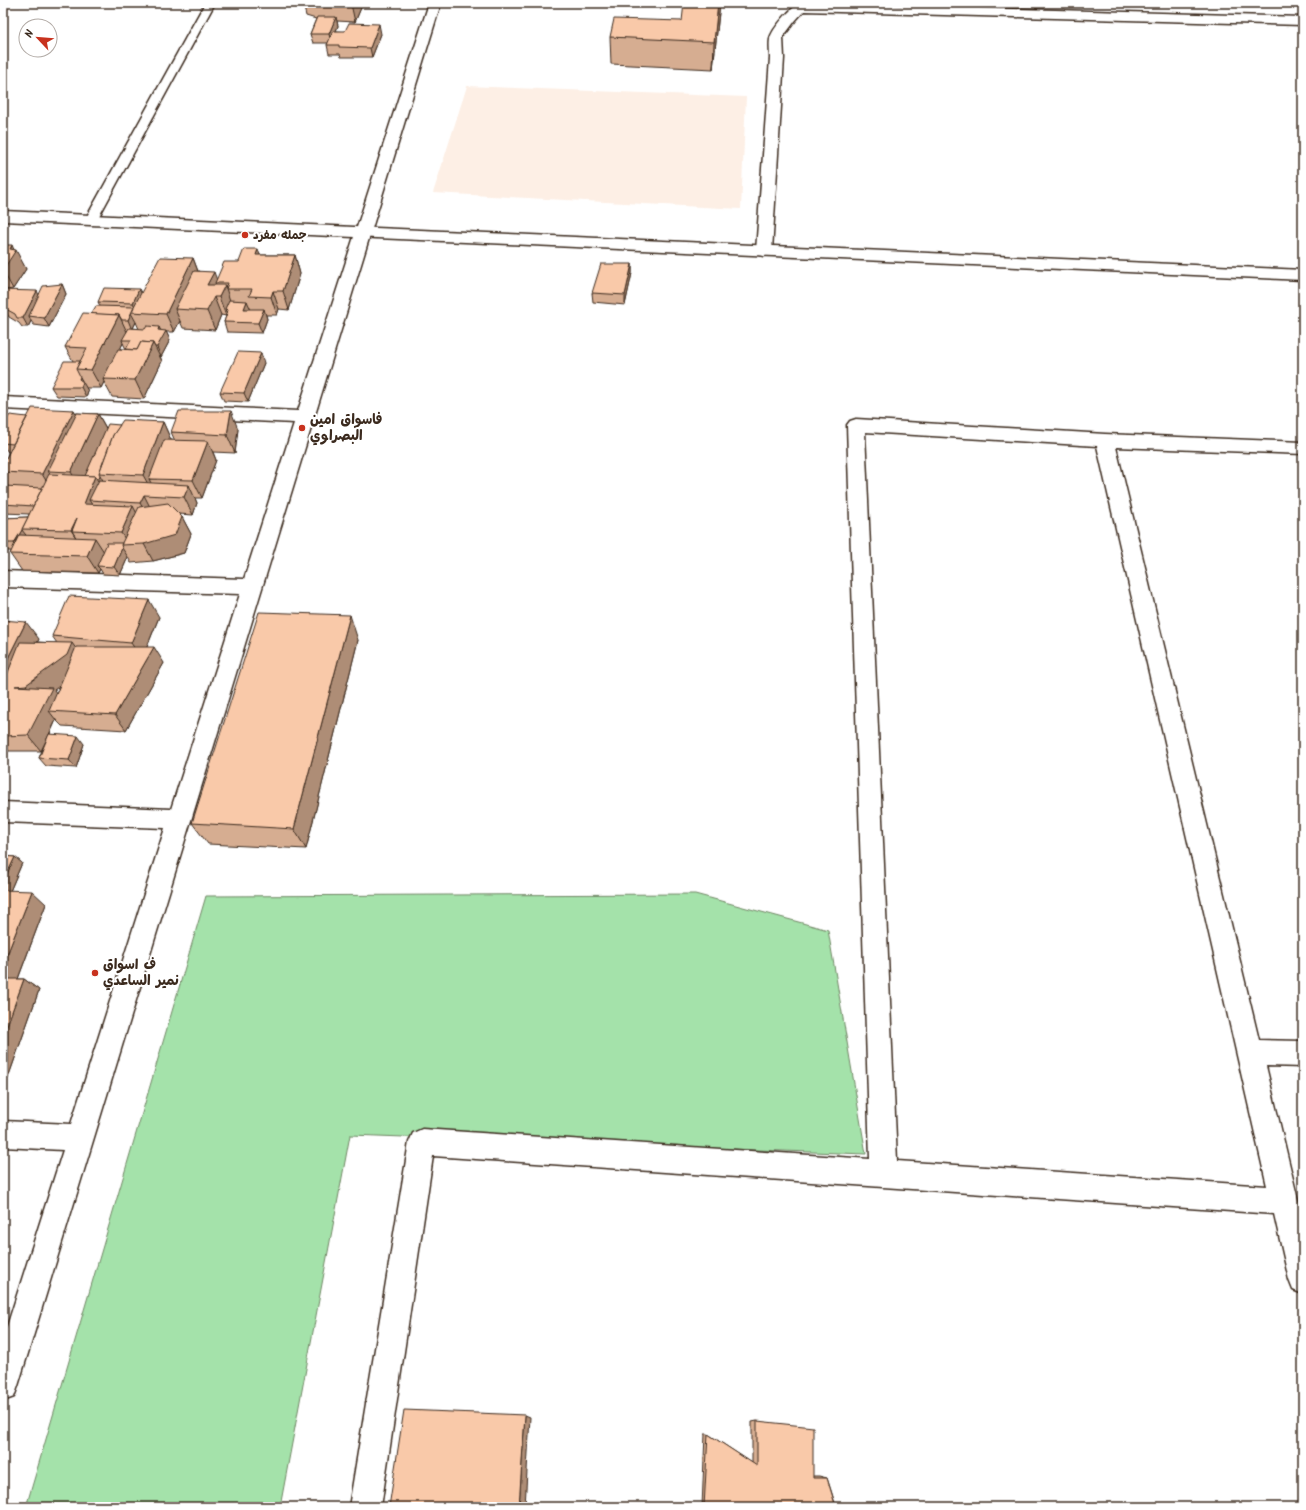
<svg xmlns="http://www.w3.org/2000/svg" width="1306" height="1510" viewBox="0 0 1306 1510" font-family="Kalam,'Playpen Sans Arabic',sans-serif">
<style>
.built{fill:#fdefe5}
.green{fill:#a4e2aa;stroke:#708664}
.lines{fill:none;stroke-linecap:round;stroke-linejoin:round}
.lane-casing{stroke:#3b2a1e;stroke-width:3}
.street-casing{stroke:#3b2a1e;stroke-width:3}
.secondary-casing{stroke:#3b2a1e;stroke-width:3}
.lane{fill:#fff;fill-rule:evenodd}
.street{fill:#fff;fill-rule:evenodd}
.secondary{fill:#fff;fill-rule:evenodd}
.wall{fill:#d6ad91;stroke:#3b2a1e;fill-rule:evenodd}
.shaded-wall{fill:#ae8d76;stroke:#3b2a1e}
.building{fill:#f9c9a9;stroke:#3b2a1e}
.poi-dot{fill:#c8321e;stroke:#fff;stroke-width:1.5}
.labels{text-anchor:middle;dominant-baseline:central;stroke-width:4;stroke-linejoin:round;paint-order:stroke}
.far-poi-label{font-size:12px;font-weight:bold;fill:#3b2a1e;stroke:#fff;text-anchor:start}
.poi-label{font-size:14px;font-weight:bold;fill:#3b2a1e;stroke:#fff;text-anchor:start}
</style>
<rect width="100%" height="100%" fill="#fff"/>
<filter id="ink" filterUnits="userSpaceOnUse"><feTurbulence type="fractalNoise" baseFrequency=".025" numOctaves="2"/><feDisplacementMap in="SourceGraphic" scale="8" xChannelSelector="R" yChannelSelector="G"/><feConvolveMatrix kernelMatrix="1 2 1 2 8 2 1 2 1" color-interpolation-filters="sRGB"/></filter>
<g filter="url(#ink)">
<polygon class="built" points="467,86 746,97 741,209 433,193"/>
<polygon class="green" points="695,894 828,930 866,1154 350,1135 280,1507 26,1507 206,896"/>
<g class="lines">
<defs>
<polygon id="lane" points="205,3 215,3 97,220 95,222 87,222 85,220"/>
<g id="street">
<polygon points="429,3 441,3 18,1386 14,1397 3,1401 3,1339 63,1150 3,1147 3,1121 71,1124 165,828 3,822 3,802 171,809 240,594 3,587 3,571 244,579 294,423 3,409 3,397 298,411"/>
<path d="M801 3 1303 17V25L804 11 795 21 783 37 784 58 772 251 770 254 764 256 758 254 756 251 770 58C770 52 769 45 770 39 771 30 793 5 801 3Z"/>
<path d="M856 419 1105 434 1303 442V454L1116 447 1259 1040 1303 1041V1067L1266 1066 1303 1221V1294L1293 1290 1289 1280 1274 1214 433 1156 381 1507H349L409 1142 413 1133 422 1129 870 1159 847 425 850 421ZM865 432 1097 446 1267 1186 897 1161Z"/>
</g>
<polygon id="secondary" points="3,211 1303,270 1303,280 3,221"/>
</defs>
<use href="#lane" class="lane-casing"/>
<use href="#street" class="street-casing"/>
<use href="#secondary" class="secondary-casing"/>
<use href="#lane" class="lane"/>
<use href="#street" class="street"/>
<use href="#secondary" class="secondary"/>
</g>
<g class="wall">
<polygon points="303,3 363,3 355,22 337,21 338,26 336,31 381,34 372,57 341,57 340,54 329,54 327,45 328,43 313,43 310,34 316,19 306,16"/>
<polygon points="720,3 713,69 611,64 610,37 682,21"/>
<polygon points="3,245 14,249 26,269 13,289 6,290 39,295 62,284 66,294 49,327 34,325 31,321 28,327 22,327 19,323 9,317 5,310 3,309"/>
<path d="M260 255H295L300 274 289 310 279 309 277 315H266L267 319 262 333 227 332 224 322 226 316 221 315 215 330 183 328 180 321 174 332H166L170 340 161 357 160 356 162 361 144 399 112 397 104 382 101 388H86L88 391 86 397 57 396 51 387 73 361 65 347 91 314 100 306 98 302 141 293 193 258 198 271 216 280 239 262ZM136 322 139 329 133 328ZM123 343 126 349H120Z"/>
<polygon points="632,264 632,273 625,305 593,302 592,293"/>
<polygon points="264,363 248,402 224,401 220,392"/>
<polygon points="74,410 76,414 98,414 106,428 120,425 163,422 171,440 175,441 171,432 238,429 235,453 213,452 216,460 202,498 195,498 197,503 193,515 179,514 182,517 191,534 184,553 153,561 131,563 128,557 120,575 103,574 100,569 98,573 22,571 10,554 11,551 3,551 3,518 28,517 29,514 3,513 3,487 8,487 3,478 3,464 9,452 8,452 3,445 3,424 27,417"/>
<path d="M159 617 147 647 164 663 126 730 62 726 56 720 50 734 84 744 76 768 46 766 39 758 44 746 41 751H3V620L39 639 37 642 57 643 52 636ZM60 686 56 694 54 690Z"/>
<polygon points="358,640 306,849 208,844 192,823"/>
<polygon points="3,856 15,857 22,863 10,891 46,904 18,979 24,979 39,990 3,1092"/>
<polygon points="757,1421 813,1476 819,1476 827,1478 835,1503 852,1507 702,1507 705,1434 708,1434 752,1463 752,1422"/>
</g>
<g class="shaded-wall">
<polygon points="351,3 363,3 355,22 351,4"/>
<polygon points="718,3 720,3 713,69 714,42"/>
<polygon points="336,17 338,26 331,43 329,34"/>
<polygon points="379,24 381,34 372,57 370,48"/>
<polygon points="12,245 15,252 16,250 26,269 13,289 3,271"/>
<polygon points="258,249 264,268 256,255"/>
<polygon points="295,255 300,274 289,310 283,291"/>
<polygon points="193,258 200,277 175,309 180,321 174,332 166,314"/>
<polygon points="632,264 632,273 625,305 625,295"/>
<polygon points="214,272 218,283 215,283 219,293 214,297 221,315 215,330 207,311 207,285"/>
<polygon points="3,283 6,289 3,296"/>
<polygon points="62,284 66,294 49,327 44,318"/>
<polygon points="225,285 231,304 225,309 227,314 226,316 219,297"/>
<polygon points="139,289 144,298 138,312 133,303"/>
<polygon points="37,291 42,301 29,316 31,321 28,327 23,318"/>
<polygon points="273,291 279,309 277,315 271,297"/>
<polygon points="247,301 251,310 244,309"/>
<polygon points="264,309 267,319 262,333 258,323"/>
<polygon points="131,313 136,322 132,330 128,320"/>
<polygon points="119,315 128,334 122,340 123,343 106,379 103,379 104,382 101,388 91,370"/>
<polygon points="159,327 163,335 166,331 170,340 161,357 157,347 158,330"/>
<polygon points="153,343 162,361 144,399 135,380"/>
<polygon points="261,353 264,363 248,402 244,393"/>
<polygon points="80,377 88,391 86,397 81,387 79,379"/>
<polygon points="74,410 84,428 48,471 57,485 53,492 42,474"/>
<polygon points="231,411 238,429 235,453 227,435"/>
<polygon points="98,414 108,432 82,490 71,472"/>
<polygon points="163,422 171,440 157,479 149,479 154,489 153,493 143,475"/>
<polygon points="208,441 216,460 202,498 193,480"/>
<polygon points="100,475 105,484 89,500 98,514 84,504 95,476"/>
<polygon points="189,485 197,503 193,515 184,497"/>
<polygon points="144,495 153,513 150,521 140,503"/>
<polygon points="133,506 142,523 129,545 121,533"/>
<polygon points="182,517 191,534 184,553 153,561 144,544"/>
<polygon points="77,518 72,531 82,547 71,530"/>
<polygon points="22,530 29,539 20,552 14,543"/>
<polygon points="95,538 106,555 97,566 100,569 98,573 87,556"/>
<polygon points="122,548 128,557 120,575 114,567"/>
<polygon points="149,600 159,617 142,659 131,643"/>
<polygon points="350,615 358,640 306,849 294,829"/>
<polygon points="26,622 39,639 16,686 3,688 3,668"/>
<polygon points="72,643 84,660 79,671 54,690 64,704 49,711 56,720 41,751 28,735 39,701 26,685"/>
<polygon points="154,647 164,663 126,730 115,715"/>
<polygon points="78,736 84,744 76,768 69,760"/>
<polygon points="15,857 22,863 7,898 3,895 3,882"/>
<polygon points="32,891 46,904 16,984 3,975 3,965"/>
<polygon points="24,979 39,990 3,1092 3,1036"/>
<polygon points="525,1415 530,1417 525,1507 519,1507"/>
</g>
<g class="building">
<polygon points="329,3 351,3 351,4"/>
<polygon points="684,3 718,3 714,42 610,37 614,19 682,21"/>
<polygon points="317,17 336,17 329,34 310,34"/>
<polygon points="349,23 379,24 370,48 339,47 339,45 327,45 333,31 345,31"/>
<polygon points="3,245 12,245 10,249 16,250 3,270"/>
<polygon points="244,249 258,249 256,255 295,255 283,291 273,291 271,297 249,296 252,289 226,289 228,283 215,283 224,262 239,262"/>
<polygon points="160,257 193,258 166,314 131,312"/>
<polygon points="601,264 632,264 625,295 592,293"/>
<polygon points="194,271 214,272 207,285 225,285 219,297 214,297 207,311 175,309"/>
<polygon points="62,284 44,318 29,316 43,286"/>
<polygon points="104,288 139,289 133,303 98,302"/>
<polygon points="3,290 37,291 23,318 17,318 15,314 4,308 8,301 3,300"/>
<polygon points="229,300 247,301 244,309 264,309 258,323 224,322 228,310 225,309"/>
<polygon points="96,306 134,307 128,320 122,320 119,315 91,314"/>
<polygon points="83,313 119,315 91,370 76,369 87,348 65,347"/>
<polygon points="147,326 159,327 158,330 166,331 157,347 155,347 153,343 141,342 137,350 126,349 131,340 122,340 129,328 145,329"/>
<polygon points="141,342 153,343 135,380 103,379 118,349 137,350"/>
<polygon points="238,352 261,353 244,393 220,392"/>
<polygon points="64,361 80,361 76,369 80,377 79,379 83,382 81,387 51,387"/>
<polygon points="32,408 74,410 42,474 3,472 3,464"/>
<polygon points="179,411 231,411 227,435 171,432"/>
<polygon points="77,413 98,414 71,472 48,471"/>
<polygon points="10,415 27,417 13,444 3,443 3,424"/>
<polygon points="123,420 163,422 143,475 99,473 113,435"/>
<polygon points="108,424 120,425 113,435 99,473 100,475 98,481 95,476 85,476"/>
<polygon points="164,440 208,441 193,480 149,479"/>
<polygon points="49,474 95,476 84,504 133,506 121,533 72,531 77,518 71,530 22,529"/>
<polygon points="99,480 189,485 184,497 144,495 140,503 89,500"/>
<polygon points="4,486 42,488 33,506 3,504 3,487"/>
<polygon points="168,503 182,517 175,535 144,544 121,545 139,507"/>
<polygon points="28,517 22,529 22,530 14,543 3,543 3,518"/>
<polygon points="19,535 95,538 87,556 10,554"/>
<polygon points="107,543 122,543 121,545 122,548 114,567 97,566"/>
<polygon points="69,596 149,600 131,643 52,636"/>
<polygon points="259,612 350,615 294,829 192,823"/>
<polygon points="3,620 26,622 3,668"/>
<polygon points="20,642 72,643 67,655 26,685 15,686 52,688 28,735 3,736 3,685"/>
<polygon points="76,647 154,647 115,715 49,711"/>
<polygon points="49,734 78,736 69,760 39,758"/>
<polygon points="3,856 15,857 3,882"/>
<polygon points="3,890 32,891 3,965"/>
<polygon points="3,979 24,979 3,1036"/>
<polygon points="404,1410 525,1415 519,1507 389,1507"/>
<polygon points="757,1421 813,1427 813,1478 827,1478 835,1504 850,1507 704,1507 708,1434 757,1466"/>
</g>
</g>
<g class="poi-dot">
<circle cx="245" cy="235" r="4"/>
<circle cx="302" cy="428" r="4"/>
<circle cx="95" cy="973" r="4"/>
</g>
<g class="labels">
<g class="far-poi-label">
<text x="253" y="235">جمله مفرد</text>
</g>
<g class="poi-label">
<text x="310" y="420">فاسواق امين<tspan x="310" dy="16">البصراوي</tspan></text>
<text x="103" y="965">ف اسواق<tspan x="103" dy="16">نمير الساعدي</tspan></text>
</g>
</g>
<rect width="1306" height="1510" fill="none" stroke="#fff" stroke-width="16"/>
<rect x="8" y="8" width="1290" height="1494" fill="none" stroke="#3b2a1e" stroke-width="1.5" filter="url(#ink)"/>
<g transform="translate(38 38) rotate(296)"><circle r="19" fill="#ffffff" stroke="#b1aaa5"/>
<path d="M0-3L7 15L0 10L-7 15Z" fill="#c8321e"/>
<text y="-6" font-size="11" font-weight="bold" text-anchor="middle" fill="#3b2a1e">N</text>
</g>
</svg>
